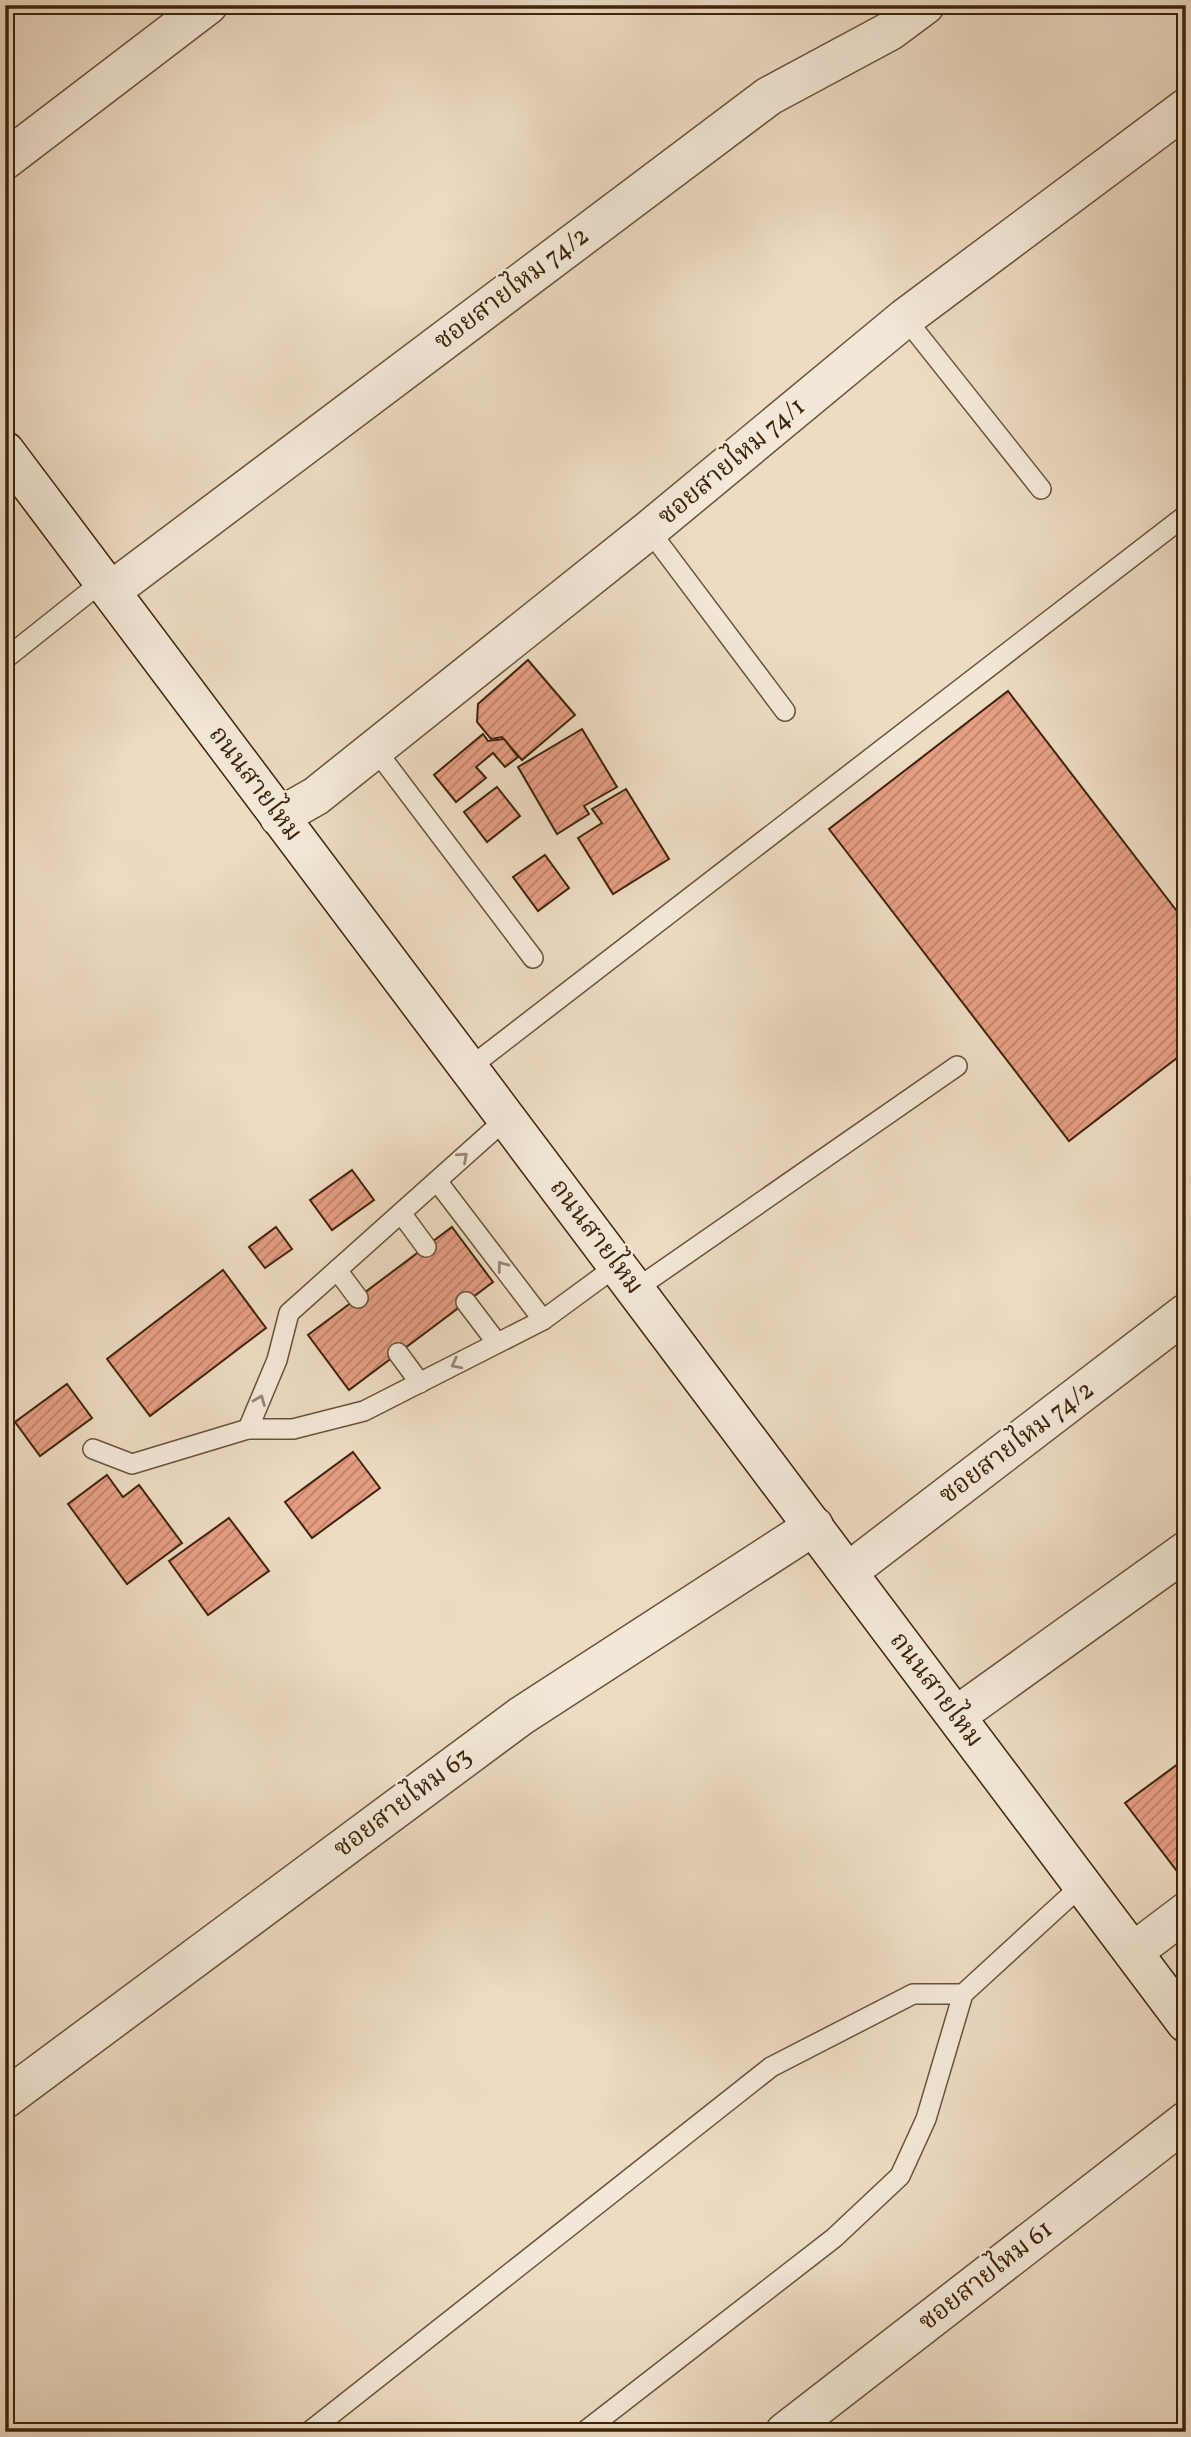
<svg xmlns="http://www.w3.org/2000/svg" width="1191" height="2437" viewBox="0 0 1191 2437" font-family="Vollkorn,'Noto Serif Thai',serif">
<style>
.building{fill:url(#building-hatch);stroke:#3f2408;stroke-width:2}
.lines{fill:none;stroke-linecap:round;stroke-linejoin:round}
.lane-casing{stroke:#6a5237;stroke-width:22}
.street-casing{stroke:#6a5237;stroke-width:41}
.secondary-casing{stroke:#3f2408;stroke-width:41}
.lane{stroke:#f3e8d8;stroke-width:19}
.street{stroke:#f3e8d8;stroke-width:38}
.secondary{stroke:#f3e8d8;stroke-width:38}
.oneway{stroke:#998670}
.labels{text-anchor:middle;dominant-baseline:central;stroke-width:5;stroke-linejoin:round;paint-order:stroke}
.street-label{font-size:26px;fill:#3f2408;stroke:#f3e8d8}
</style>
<defs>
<pattern id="building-hatch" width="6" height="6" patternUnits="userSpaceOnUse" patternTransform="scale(1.75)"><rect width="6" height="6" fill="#e69e84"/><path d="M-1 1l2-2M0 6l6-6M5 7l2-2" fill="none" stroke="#bc816a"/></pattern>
</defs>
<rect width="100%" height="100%" fill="#eddbc3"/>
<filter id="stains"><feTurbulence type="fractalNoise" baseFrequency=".00286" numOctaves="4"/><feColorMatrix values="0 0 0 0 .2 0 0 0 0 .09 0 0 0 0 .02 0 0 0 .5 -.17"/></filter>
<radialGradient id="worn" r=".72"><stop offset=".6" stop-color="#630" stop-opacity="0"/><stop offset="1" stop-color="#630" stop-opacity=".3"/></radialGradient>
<g class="building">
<polygon points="528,660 575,715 522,760 502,737 491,739 477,722 478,704"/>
<polygon points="1008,691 1186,923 1186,1051 1069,1141 829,829"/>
<polygon points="582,729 617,787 584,806 589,814 557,834 518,767"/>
<polygon points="483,734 488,741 504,739 518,757 505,767 493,753 476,767 486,778 456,802 434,775"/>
<polygon points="497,787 520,816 487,842 464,812"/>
<polygon points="626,789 669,859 613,894 578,838 602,823 592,809"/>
<polygon points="545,855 569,888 538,911 513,877"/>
<polygon points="352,1170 374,1200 332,1230 310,1200"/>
<polygon points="276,1227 292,1249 265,1268 249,1247"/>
<polygon points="452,1227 493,1282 349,1390 308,1335"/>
<polygon points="223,1270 266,1328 150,1416 107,1359"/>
<polygon points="67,1384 92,1418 40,1456 15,1422"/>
<polygon points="353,1452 380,1488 312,1538 285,1502"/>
<polygon points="107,1475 123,1497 139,1485 182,1543 127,1584 68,1504"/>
<polygon points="229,1518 269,1571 208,1615 169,1561"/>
<polygon points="1186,1758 1186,1883 1125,1803"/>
</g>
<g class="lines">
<defs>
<g id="lane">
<polyline points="905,318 1041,489"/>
<polyline points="649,530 785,711"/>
<polyline points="5,659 103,581"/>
<polyline points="375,749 533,958"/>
<polyline points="469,1068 1186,515"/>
<polyline points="507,1118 289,1313 277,1360 248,1429 293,1429 364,1411 543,1320 618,1265"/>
<polyline points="437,1181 543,1320"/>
<polyline points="401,1213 426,1247"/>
<polyline points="337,1270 358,1298"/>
<polyline points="636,1289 957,1066"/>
<polyline points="466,1302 497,1343"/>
<polyline points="398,1353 420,1383"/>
<polyline points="93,1449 132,1464 248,1429"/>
<polyline points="309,2432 771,2067 913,1994 963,1994 1082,1885"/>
<polyline points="584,2432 834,2238 900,2176 926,2119 963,1994"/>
</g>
<g id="street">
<polyline points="5,160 208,5"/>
<polyline points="111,591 769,96 890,31 925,5"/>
<polyline points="279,817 316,796 649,530 905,318 1186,108"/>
<polyline points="848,1572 1186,1313"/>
<polyline points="956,1716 1186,1551"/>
<polyline points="1133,1952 1186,1912"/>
<polyline points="5,2099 521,1716 814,1526"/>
<polyline points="785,2432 1186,2121"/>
</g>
<polyline id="secondary" points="5,451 1186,2023"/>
</defs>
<use href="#lane" class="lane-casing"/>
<use href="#street" class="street-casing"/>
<use href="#secondary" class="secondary-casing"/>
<use href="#lane" class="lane"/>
<use href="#street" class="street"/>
<use href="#secondary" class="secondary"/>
</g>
<defs><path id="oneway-chevron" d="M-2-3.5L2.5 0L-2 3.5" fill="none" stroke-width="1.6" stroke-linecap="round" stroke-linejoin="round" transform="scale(1.75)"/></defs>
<g class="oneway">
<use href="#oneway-chevron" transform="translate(463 1157) rotate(-42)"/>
<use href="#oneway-chevron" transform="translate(502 1266) rotate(-127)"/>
<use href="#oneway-chevron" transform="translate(456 1364) rotate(153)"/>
<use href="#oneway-chevron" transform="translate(260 1400) rotate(-68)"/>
</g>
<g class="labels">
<g class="street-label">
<text transform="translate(512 289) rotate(-37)">ซอยสายไหม 74/2</text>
<text transform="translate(732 462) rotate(-40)">ซอยสายไหม 74/1</text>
<text transform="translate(255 784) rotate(53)">ถนนสายไหม</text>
<text transform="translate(596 1237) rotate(53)">ถนนสายไหม</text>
<text transform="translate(1017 1443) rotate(-37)">ซอยสายไหม 74/2</text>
<text transform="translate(936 1690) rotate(53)">ถนนสายไหม</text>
<text transform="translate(403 1803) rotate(-37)">ซอยสายไหม 63</text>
<text transform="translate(986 2276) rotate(-38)">ซอยสายไหม 61</text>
</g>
</g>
<rect width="1191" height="2437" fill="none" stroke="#eddbc3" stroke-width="28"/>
<rect x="7" y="7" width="1177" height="2423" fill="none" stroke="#3f2408" stroke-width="3.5"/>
<rect x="14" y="14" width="1163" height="2409" fill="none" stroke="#3f2408" stroke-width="2"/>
<rect width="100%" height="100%" filter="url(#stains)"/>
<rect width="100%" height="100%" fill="url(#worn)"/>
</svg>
